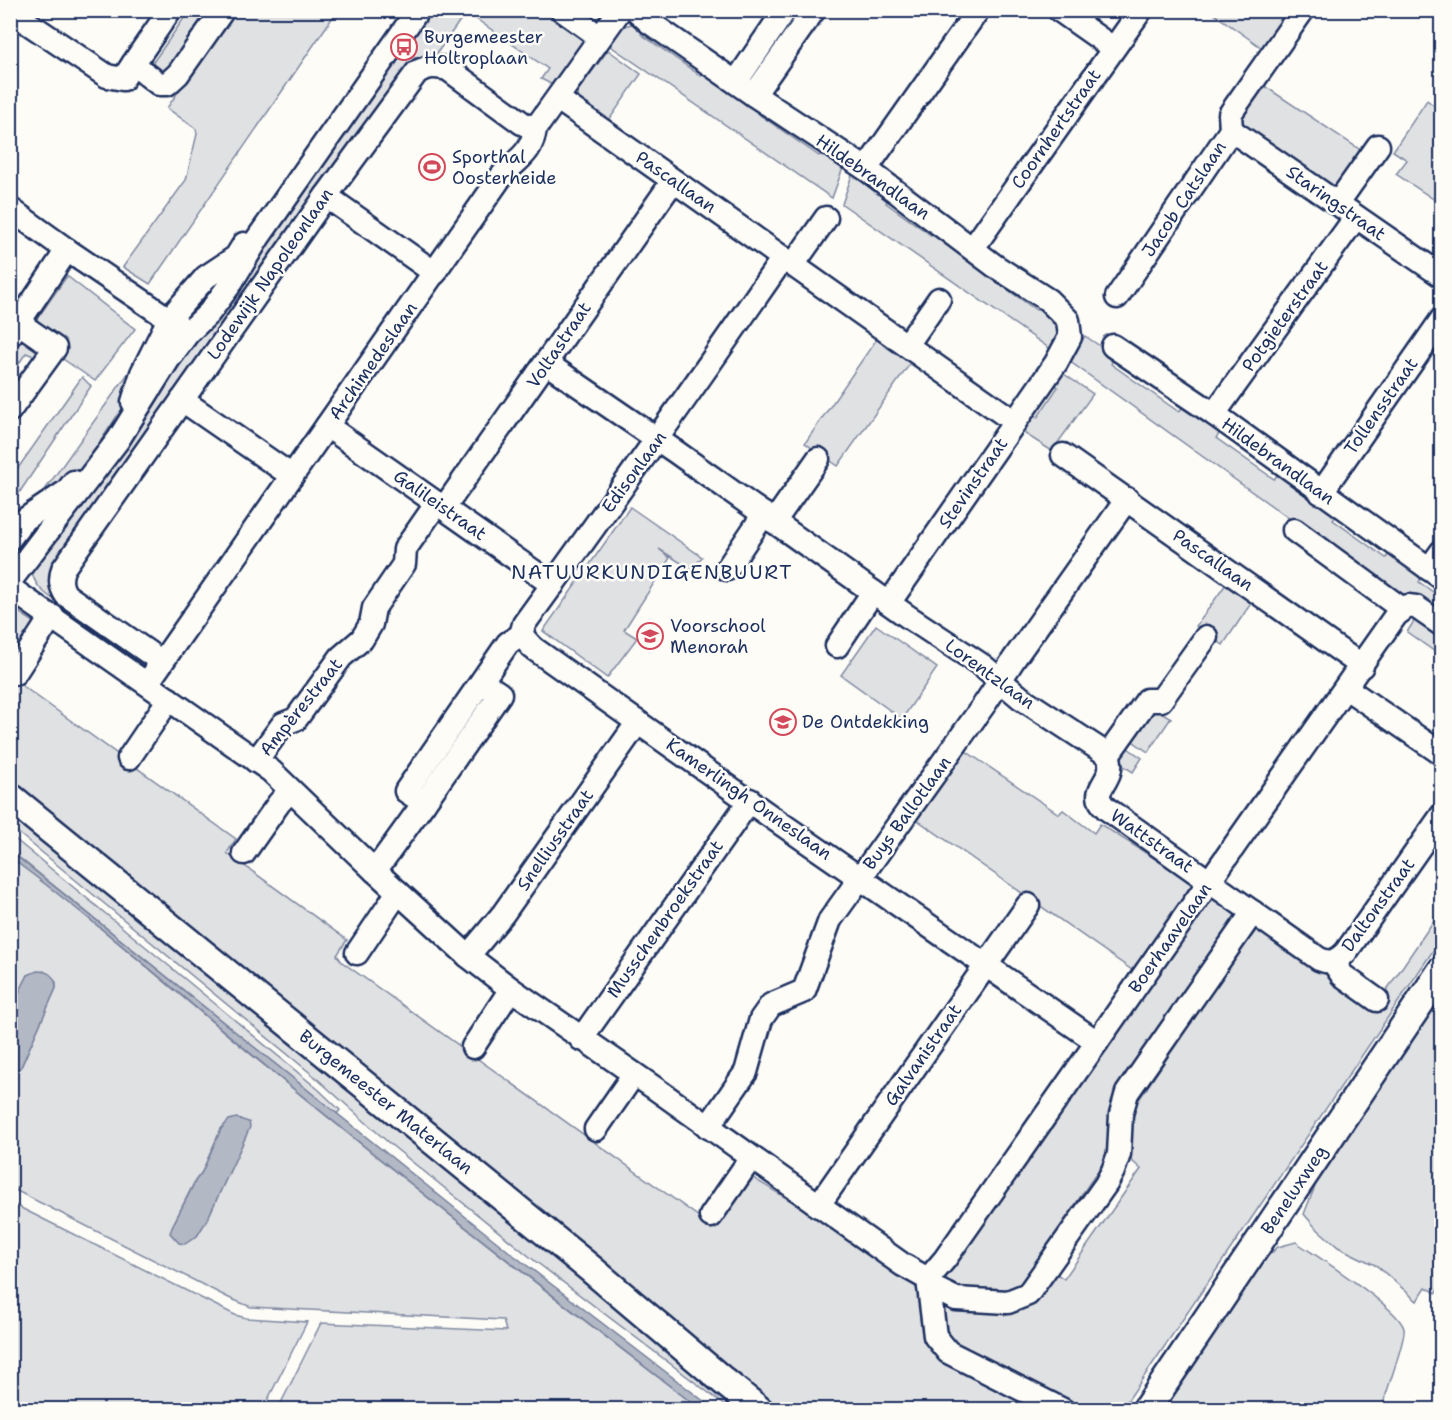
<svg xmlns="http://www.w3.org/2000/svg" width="1452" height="1420" viewBox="0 0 1452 1420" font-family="'Shantell Sans',sans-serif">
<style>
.green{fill:#e0e1e3;stroke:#7e88a0;stroke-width:1.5;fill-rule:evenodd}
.water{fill:#b3b8c5;stroke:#76819c;stroke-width:1.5}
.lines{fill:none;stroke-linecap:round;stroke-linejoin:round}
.minor-casing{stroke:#1b2f5e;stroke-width:27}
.major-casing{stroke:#1b2f5e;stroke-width:32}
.minor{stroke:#fdfcf7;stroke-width:22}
.major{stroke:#fdfcf7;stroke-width:27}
.labels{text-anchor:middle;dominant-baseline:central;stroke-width:5;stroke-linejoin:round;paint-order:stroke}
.poi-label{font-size:18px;fill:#1b2f5e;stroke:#fdfcf7;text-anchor:start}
.street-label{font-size:18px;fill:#1b2f5e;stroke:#fdfcf7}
.neighbourhood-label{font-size:20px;letter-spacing:1.5px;fill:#1b2f5e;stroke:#fdfcf7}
</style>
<rect width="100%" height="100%" fill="#fdfcf7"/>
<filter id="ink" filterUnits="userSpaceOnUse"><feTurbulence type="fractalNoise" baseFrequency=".0167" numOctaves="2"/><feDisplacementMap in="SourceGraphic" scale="12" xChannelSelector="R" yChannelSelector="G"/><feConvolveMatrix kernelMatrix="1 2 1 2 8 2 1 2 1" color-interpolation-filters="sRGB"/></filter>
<g filter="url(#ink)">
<g class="green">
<polygon points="189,11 215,11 168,79 149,68"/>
<polygon points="234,11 337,11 150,284 123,267 186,180 197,134 196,129 167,108"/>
<path d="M424 11H551L583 33 587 41 553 85 541 79 548 69 466 12 437 53 414 58 369 119 52 589 53 599C40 590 34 584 31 568Z"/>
<polygon points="1210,11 1288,11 1262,48"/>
<path d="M635 24 645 28 641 34 701 76 707 68 763 109 760 115 819 156 823 151 844 165 832 198 609 45C616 34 620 24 635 24Z"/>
<polygon points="608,50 641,74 607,123 579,100 577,92"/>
<polygon points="1260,83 1362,151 1333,195 1237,129 1235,118"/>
<polygon points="1427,100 1441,111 1441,204 1396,174 1407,160 1393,151"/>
<polygon points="853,172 889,198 886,203 932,236 936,230 992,270 989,276 1036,310 1040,304 1070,326 1059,355 842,204"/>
<polygon points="67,276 135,329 95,381 60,357 32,326"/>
<polygon points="21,332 41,349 36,357 26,353 11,375 11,347"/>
<polygon points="1085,336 1115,356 1111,364 1179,412 1185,404 1222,430 1216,438 1274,479 1280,472 1338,513 1333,520 1386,558 1392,550 1424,573 1419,582 1436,594 1441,586 1441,591 1430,608 1402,599 1069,361"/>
<polygon points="878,337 912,361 838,466 805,443"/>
<polygon points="147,347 128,400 67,491 37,501"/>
<polygon points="1061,372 1093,394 1052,451 1019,430 1031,414 1037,418 1058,387 1053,383"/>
<polygon points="82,377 91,386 11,505 11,478"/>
<polygon points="630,507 702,557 692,570 659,549 670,558 624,630 637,638 607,678 543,631"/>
<polygon points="1226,584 1252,602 1223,645 1196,626"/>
<polygon points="11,610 17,611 34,622 34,628 11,662"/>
<polygon points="1416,618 1441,635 1441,656 1407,632"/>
<polygon points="876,625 937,668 902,719 841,675"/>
<polygon points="10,677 236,839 227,853 347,940 337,955 342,962 716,1229 753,1178 928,1284 1145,967 1138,962 1132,970 916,819 964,750 1059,814 1063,810 1094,833 1100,824 1244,915 1119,1095 1113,1143 1106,1151 1105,1160 1038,1260 1064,1279 1141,1169 1124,1154 1136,1104 1231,963 1260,925 1384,994 1441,910 1441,939 1122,1409 772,1409 11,786"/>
<polygon points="1156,709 1171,718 1148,752 1127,737 1145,711"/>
<polygon points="1122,744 1142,758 1133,772 1122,765 1118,758"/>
<polygon points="10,807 748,1409 730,1409 535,1261 390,1144 314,1076 11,827"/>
<polygon points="10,835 219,1007 319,1090 340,1110 337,1114 11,851"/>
<path d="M11 858C101 924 184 1000 270 1070 411 1186 555 1299 700 1409H278L321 1323 506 1331 503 1320 251 1307 229 1298 11 1188V1074L21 1067 56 988V982L44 971 28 975 11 1009ZM221 1129 246 1136 207 1220 197 1236 185 1243 173 1225 195 1181 202 1172Z"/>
<polygon points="1441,983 1441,1284 1436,1293 1426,1287 1417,1301 1377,1266 1338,1247 1315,1227 1304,1214 1331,1146"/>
<polygon points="11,1203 235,1315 246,1318 307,1322 263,1409 11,1409"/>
<path d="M1296 1242C1316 1256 1401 1309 1404 1329 1406 1340 1385 1393 1382 1409L1155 1410 1208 1334 1268 1256 1278 1247Z"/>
</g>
<g class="water">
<path d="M10 851 512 1254 714 1409H700C564 1305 428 1199 295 1090 200 1013 109 931 11 858Z"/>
<path d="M37 971C48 971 56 976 56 988L21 1067 11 1074V1009L28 975Z"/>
<polygon points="236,1118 249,1122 250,1127 246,1136 207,1220 197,1236 185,1244 179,1243 170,1233 173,1225 196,1180 202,1172 221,1129 229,1120"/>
</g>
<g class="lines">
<defs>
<g id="minor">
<polyline points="170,10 133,64 159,84 167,84 178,74 223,10"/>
<polyline points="562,10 600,37"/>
<polyline points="636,10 649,22 754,95 866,169 995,266 1048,300 1068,320 1070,337 1056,363 889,603"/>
<polyline points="1059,10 1113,48"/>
<polyline points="10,11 107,76 123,79 133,64"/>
<polyline points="736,82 785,10"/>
<polyline points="754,95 814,10"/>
<polyline points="558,99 1015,422"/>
<polyline points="1231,130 1442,276"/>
<polyline points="866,169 978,10"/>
<polyline points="326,196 435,273"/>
<polyline points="1337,204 1378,146"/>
<polyline points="10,209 67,250 182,328"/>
<polyline points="973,248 1141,10"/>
<polyline points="793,265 826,218"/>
<polyline points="1117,297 1231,130 1230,114 1303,10"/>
<polyline points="11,334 67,250"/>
<polyline points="907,345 939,299"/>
<polyline points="1113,346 1214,414 1442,578"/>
<polyline points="546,363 676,452 907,616 983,666 1021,698 1108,755"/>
<polyline points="182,400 292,476"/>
<polyline points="133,402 142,373 169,319 206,277 236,257 244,244"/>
<polyline points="10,410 55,348 19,323"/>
<polyline points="1214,414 1356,217"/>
<polyline points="327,426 553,585"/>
<polyline points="1063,455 1362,666"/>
<polyline points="1321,493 1442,319"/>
<polyline points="444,508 673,181"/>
<polyline points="774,522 818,459"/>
<polyline points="1294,530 1402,609"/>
<polyline points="10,538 24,520 67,491 74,482"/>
<polyline points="727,569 764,514"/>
<polyline points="1429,569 1442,551"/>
<polyline points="10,581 118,440 168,360 188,333 209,313 229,286 258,238 418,10"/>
<polyline points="10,588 271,771 375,871 468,956 511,989 656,1089 903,1265 928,1279 935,1336 948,1352 1063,1410"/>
<polyline points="521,635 533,648 770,816 1097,1042"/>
<path d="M1206 637 1161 700H1147L1108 755C1119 782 1084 789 1107 809L1319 959C1331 964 1337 961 1346 952L1442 815"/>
<polyline points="837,646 873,592"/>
<path d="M162 662 66 595C60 586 60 579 63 569L326 196 417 72C428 66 435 66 448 69L522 123 535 129"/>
<polyline points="15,673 52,616"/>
<path d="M153 675 500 178C515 160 532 155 535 129L620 10"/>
<polyline points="1346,688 1442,754"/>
<polyline points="129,758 169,699"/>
<polyline points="256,761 283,724 296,719 341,657 362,639 371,624 374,608 404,564 405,549 437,503"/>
<polyline points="424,803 500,694 482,682"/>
<polyline points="244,853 279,803 290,791"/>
<path d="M375 871 424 803 406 791 508 643 521 635 524 624C612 503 698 381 783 258"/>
<polyline points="357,953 398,892"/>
<polyline points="468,956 503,914 638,722"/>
<polyline points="1333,962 1342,975 1377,1000"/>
<polyline points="581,1039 750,800"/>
<polyline points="473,1047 511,989"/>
<polyline points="708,1127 746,1072 761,1019 771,1005 804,991 830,920 986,702 1014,659 1127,499"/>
<polyline points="596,1129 634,1074"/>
<polyline points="818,1206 1028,905"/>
<polyline points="711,1216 751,1158"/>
<polyline points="928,1279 945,1259 1396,615 1408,606 1416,607 1442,625"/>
<polyline points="929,1286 956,1299 1008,1302 1028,1294 1106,1184 1113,1171 1119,1154 1121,1114 1127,1093 1253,912"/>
</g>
<g id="major">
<polyline points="10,797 591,1269 721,1379 759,1410"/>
<polyline points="1146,1410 1442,970"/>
</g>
</defs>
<use href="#minor" class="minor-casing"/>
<use href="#major" class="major-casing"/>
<use href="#minor" class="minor"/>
<use href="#major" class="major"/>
</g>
</g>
<defs>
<symbol id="bus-ring" viewBox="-11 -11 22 22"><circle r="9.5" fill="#fdfcf7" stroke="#d1495b" stroke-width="1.5"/><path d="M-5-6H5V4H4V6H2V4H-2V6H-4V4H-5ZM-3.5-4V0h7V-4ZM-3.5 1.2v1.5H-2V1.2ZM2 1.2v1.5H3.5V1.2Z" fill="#d1495b"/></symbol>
<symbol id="stadium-ring" viewBox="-11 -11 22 22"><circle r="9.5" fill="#fdfcf7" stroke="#d1495b" stroke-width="1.5"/><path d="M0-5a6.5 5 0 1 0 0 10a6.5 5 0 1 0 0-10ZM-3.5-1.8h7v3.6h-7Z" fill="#d1495b"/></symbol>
<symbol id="school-ring" viewBox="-11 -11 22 22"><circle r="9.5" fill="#fdfcf7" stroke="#d1495b" stroke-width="1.5"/><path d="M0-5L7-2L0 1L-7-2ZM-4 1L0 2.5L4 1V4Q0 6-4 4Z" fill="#d1495b"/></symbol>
</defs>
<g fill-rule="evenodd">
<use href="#bus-ring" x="389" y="32" width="30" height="30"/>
<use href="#stadium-ring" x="417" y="152" width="30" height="30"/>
<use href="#school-ring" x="635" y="621" width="30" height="30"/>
<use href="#school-ring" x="768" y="707" width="30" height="30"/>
</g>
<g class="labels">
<g class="poi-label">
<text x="424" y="37">Burgemeester<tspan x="424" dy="21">Holtroplaan</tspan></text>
<text x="452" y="157">Sporthal<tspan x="452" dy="21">Oosterheide</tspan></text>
<text x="670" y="626">Voorschool<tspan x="670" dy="21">Menorah</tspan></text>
<text x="802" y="722">De Ontdekking</text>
</g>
<g class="street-label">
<text transform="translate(1056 129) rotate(-55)">Coornhertstraat</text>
<text transform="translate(873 177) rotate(35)">Hildebrandlaan</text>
<text transform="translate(676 182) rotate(35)">Pascallaan</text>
<text transform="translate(1184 199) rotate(-56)">Jacob Catslaan</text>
<text transform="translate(1336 203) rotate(35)">Staringstraat</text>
<text transform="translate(270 274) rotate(-55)">Lodewijk Napoleonlaan</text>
<text transform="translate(1285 316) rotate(-54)">Potgieterstraat</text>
<text transform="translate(559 345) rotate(-56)">Voltastraat</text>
<text transform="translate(373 361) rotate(-55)">Archimedeslaan</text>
<text transform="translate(1381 406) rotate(-55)">Tollensstraat</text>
<text transform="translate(1278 461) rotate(36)">Hildebrandlaan</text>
<text transform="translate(634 472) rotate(-54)">Edisonlaan</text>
<text transform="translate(973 483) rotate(-55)">Stevinstraat</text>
<text transform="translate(440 505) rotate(35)">Galileistraat</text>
<text transform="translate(1213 560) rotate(35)">Pascallaan</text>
<text transform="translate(990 674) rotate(36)">Lorentzlaan</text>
<text transform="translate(301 707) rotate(-51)">Ampèrestraat</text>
<text transform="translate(749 799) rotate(35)">Kamerlingh Onneslaan</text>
<text transform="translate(907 813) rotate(-54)">Buys Ballotlaan</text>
<text transform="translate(555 840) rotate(-55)">Snelliusstraat</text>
<text transform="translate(1152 841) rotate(35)">Wattstraat</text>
<text transform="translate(1378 905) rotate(-54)">Daltonstraat</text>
<text transform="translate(665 919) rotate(-55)">Musschenbroekstraat</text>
<text transform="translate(1170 938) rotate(-55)">Boerhaavelaan</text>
<text transform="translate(923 1055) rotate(-55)">Galvanistraat</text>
<text transform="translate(386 1102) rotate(39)">Burgemeester Materlaan</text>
<text transform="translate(1294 1190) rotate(-56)">Beneluxweg</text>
</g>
<g class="neighbourhood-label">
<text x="652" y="572">NATUURKUNDIGENBUURT</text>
</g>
</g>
<rect width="1452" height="1420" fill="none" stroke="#fdfcf7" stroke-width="36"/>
<rect x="18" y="18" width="1416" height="1384" fill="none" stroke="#1b2f5e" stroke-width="2" filter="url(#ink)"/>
</svg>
